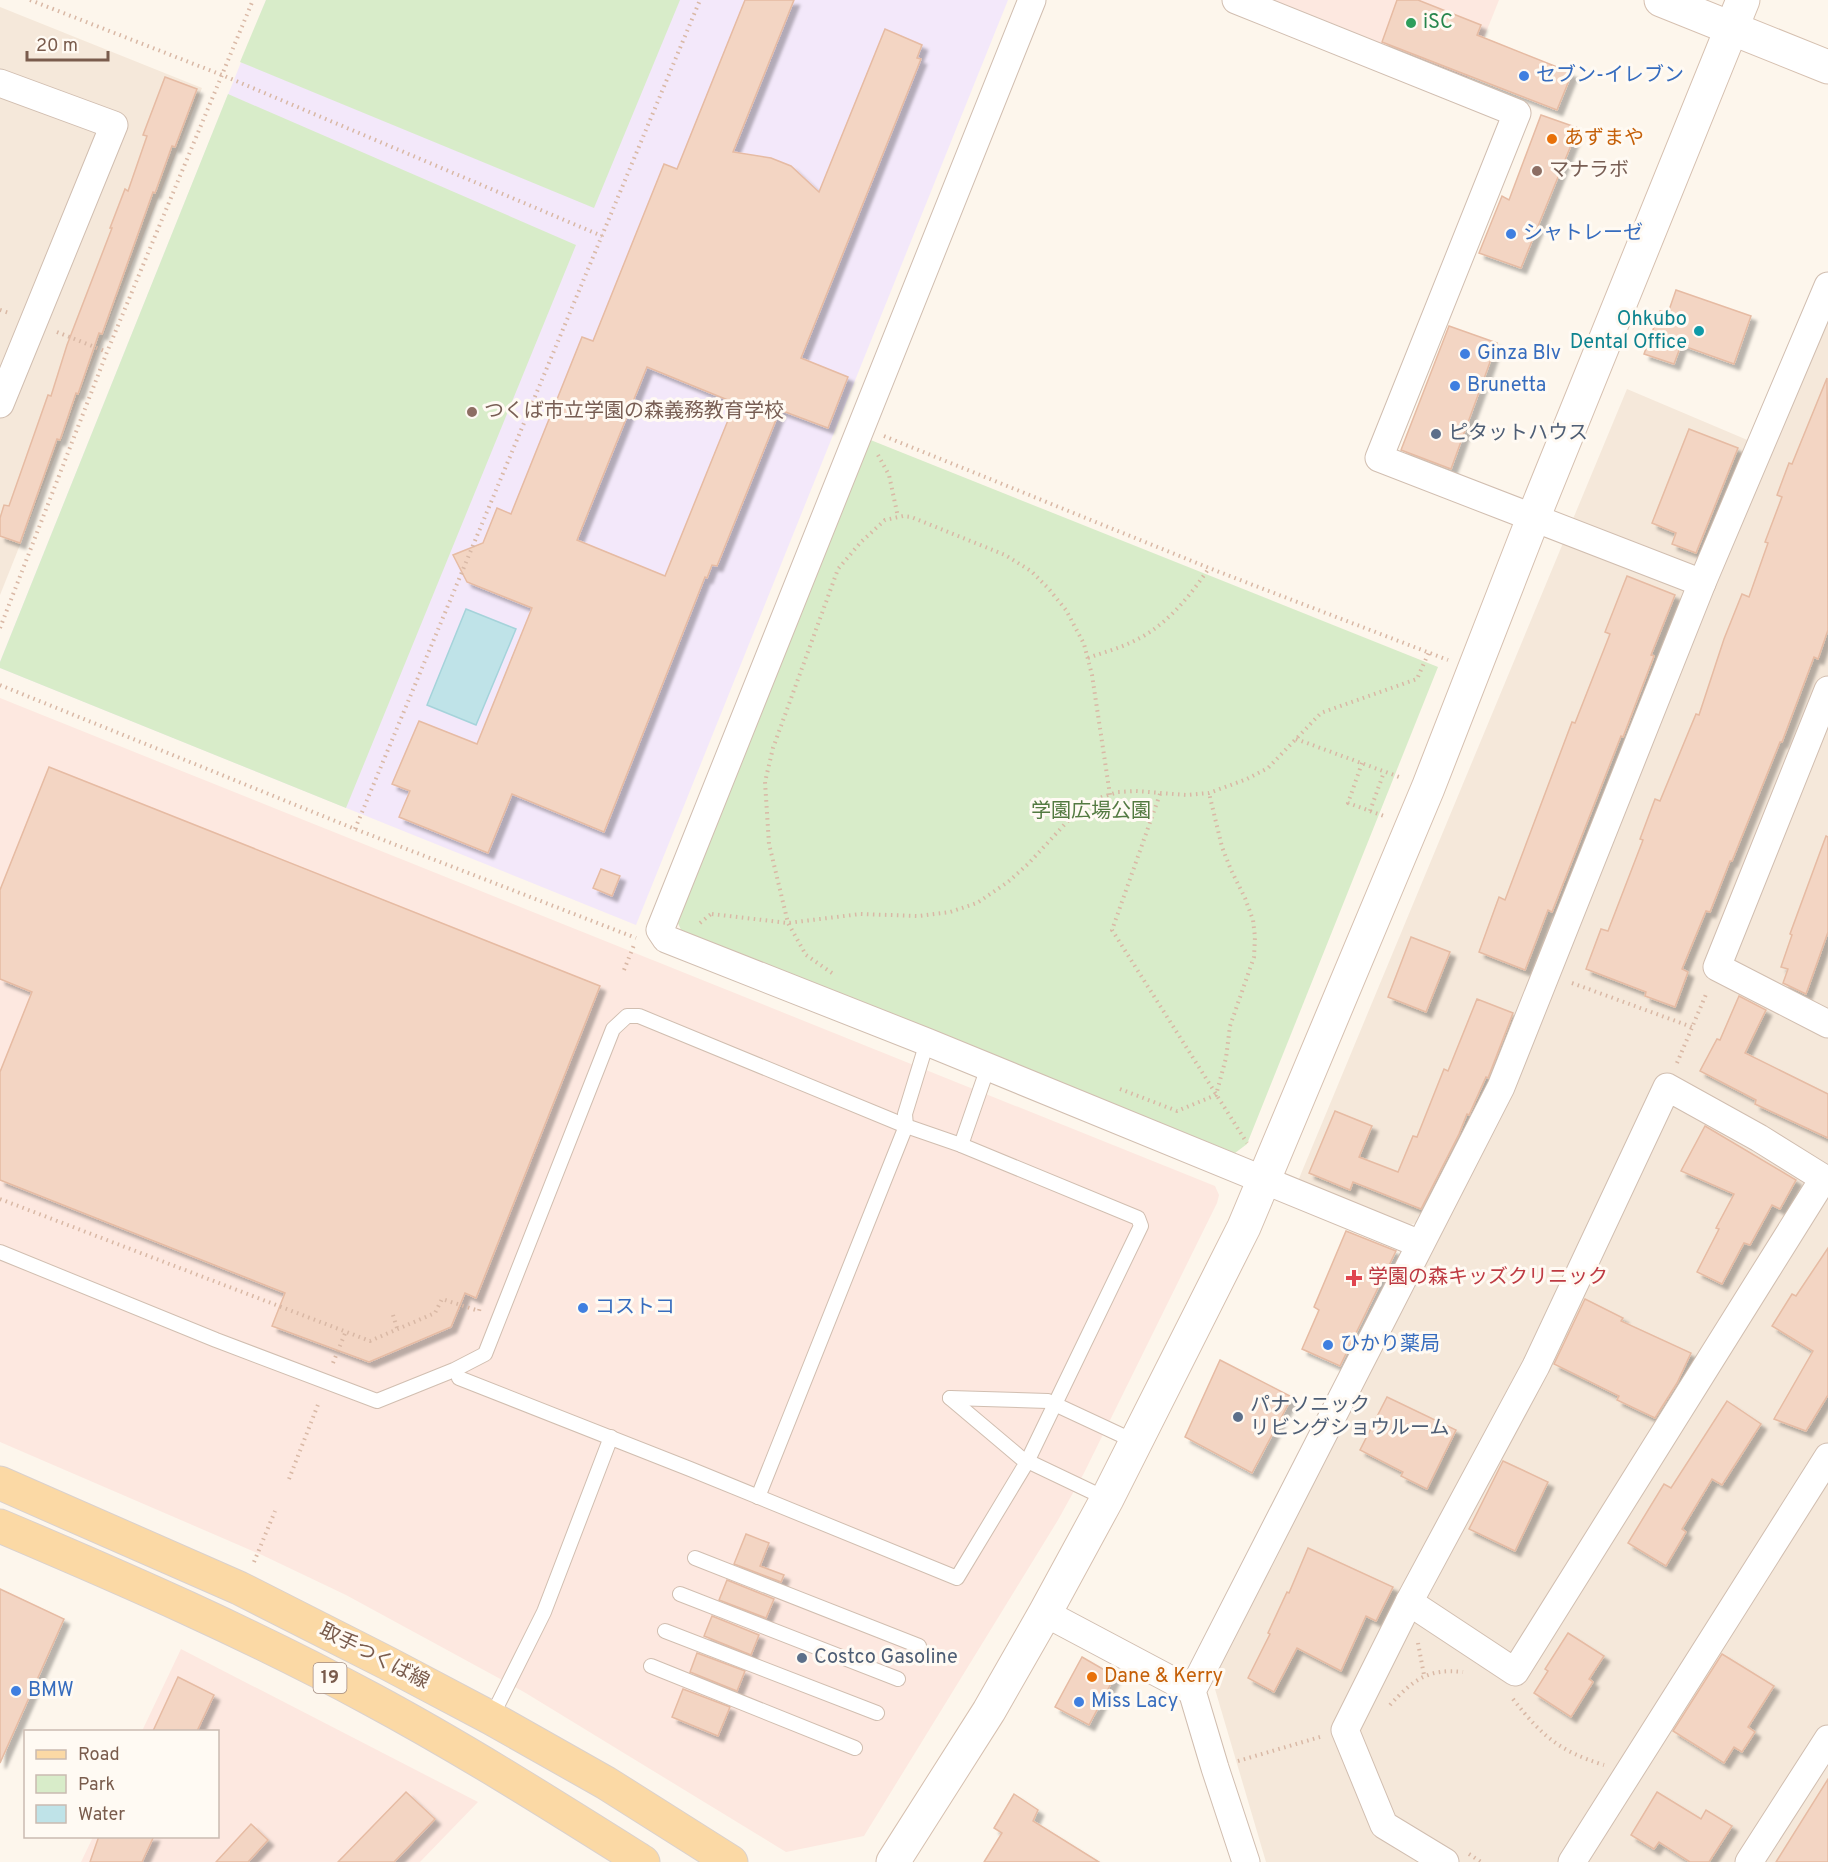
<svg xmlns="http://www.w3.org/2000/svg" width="1828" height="1862" viewBox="0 0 1828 1862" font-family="Overpass,'Noto Sans JP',sans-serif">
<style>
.residential{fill:#f5e8da}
.commercial{fill:#fde8e0}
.education{fill:#f3e8fa}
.green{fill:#d8ecc9}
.water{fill:#bfe3e8;stroke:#a5d3da;stroke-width:1.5}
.building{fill:#f3d5c3;stroke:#e6bba3;stroke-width:1.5;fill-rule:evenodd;filter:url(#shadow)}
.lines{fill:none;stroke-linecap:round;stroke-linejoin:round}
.lane-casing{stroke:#d1beb0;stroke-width:16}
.street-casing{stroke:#d1beb0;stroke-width:29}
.secondary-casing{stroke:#d6c0b0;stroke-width:35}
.primary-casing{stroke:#dad1cd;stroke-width:35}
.path{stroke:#d9b8a5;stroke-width:4;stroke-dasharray:1.5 4.5;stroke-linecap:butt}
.lane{stroke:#fff;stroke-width:14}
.street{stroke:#fff;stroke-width:27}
.secondary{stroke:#fff;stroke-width:33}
.primary{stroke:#fbd9a5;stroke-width:33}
.leisure-dot{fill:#2e9e5b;stroke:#fffaf3;stroke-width:2}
.shop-dot{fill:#3f7fe0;stroke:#fffaf3;stroke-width:2}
.food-dot{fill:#e8710a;stroke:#fffaf3;stroke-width:2}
.education-dot{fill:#8d6e63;stroke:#fffaf3;stroke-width:2}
.culture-dot{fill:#0f9aa8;stroke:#fffaf3;stroke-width:2}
.service-dot{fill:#5c6f8a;stroke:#fffaf3;stroke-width:2}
.health-dot{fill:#e0444e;stroke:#fffaf3;stroke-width:2}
.labels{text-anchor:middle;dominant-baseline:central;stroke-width:6;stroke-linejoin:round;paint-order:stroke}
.shield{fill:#fffaf3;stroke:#a28b7f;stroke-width:1.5}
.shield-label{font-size:18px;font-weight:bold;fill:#7a5c4d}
.leisure-label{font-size:20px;fill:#27864d;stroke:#fffaf3;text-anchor:start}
.shop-label{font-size:20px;fill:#366cbe;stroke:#fffaf3;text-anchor:start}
.food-label{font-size:20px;fill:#c56008;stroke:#fffaf3;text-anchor:start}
.education-label{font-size:20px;fill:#785e54;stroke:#fffaf3;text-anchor:start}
.culture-label{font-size:20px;fill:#0d838f;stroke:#fffaf3;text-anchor:end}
.service-label{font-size:20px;fill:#4e5e75;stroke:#fffaf3;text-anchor:start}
.park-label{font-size:20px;fill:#537a41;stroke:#fffaf3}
.health-label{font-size:20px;fill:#be3a42;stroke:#fffaf3;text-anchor:start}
.street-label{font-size:20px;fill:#7a5c4d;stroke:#fffaf3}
</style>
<defs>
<filter id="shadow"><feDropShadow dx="5.5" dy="5.5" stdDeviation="1.5" flood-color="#0004"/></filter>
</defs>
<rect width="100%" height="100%" fill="#fdf6ec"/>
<g class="residential">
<polygon points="0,7 202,88 0,595"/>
<polygon points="1828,305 1828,1862 1266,1862 1212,1679 1491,1088 1422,1221 1407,1226 1298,1181 1627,389 1771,450"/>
</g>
<g class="commercial">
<polygon points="1265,0 1499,0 1467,80"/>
<polygon points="0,698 1215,1186 1219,1195 1217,1203 1084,1473 1058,1520 864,1836 786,1852 524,1692 346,1595 262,1555 0,1442"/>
<polygon points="181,1649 478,1802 420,1862 81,1862 93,1837 218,1836 218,1732 142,1731"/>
</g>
<polygon class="education" points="266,0 1008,0 636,925 0,668 0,662"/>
<g class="green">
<polygon points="266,0 680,0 594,208 240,62"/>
<polygon points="228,94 576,245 346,808 0,668 0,662"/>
<polygon points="868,439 1438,667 1247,1144 1235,1153 681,930 677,921"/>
</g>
<polygon class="water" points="466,609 516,629 476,725 427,705"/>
<g class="building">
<path d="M745 0H794L733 152 771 158 791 166 819 192 885 29 922 45 917 58 921 59 801 358 848 377 828 428 780 410 717 566 712 565 707 578 705 577 604 832 512 794 488 853 399 817 410 791 392 784 419 721 477 744 532 608 467 582 453 555 483 543 497 508 511 514 582 337 593 341 664 164 677 169ZM647 367 735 403 665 576 577 540Z"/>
<polygon points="1397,0 1418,0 1481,25 1477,35 1572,73 1557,110 1382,42"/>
<polygon points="165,77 197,89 175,147 172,146 155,193 153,192 102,334 99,333 78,394 76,393 60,440 57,439 20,543 0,536 0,518 4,505 9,506 48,395 51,396 67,345 112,228 110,228 125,189 128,191 147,136 143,135"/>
<polygon points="1541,115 1578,128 1521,268 1479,253 1502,196 1509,200"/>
<polygon points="1676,290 1751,316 1734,364 1681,345 1674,364 1644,354 1660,311 1668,313"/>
<polygon points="1449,326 1497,343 1451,469 1401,450"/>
<polygon points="1827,378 1828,630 1818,659 1814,657 1782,742 1780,742 1732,861 1730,861 1710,912 1706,911 1682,969 1688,972 1675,1007 1645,996 1646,992 1586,969 1601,929 1608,931 1643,840 1640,839 1655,799 1660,801 1696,714 1699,715 1724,639 1742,594 1749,597 1768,543 1765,542 1782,497 1777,495 1789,463 1792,464"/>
<polygon points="1689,429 1738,448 1696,553 1672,544 1676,533 1652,523"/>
<polygon points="1627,576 1675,595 1651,655 1654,656 1623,737 1621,736 1552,912 1548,910 1525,970 1479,952 1499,897 1505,900 1572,722 1575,723 1610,634 1605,632"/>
<polygon points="49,767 600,986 476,1298 465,1293 451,1327 369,1362 272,1326 285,1293 0,1180 0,1072 32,992 0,979 0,890"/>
<polygon points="1826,836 1828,837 1828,932 1806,994 1783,983 1788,969 1781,967 1792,935 1790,934"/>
<polygon points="601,869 620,876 612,896 593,888"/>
<polygon points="1411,937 1450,952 1426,1012 1388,997"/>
<polygon points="1739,996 1766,1010 1745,1053 1828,1094 1828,1138 1755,1104 1756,1100 1700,1071 1717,1039 1720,1040"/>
<polygon points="1477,999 1513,1013 1488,1078 1486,1077 1469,1115 1467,1114 1459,1134 1421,1209 1353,1182 1350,1190 1309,1173 1335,1111 1372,1126 1359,1157 1398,1172 1413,1136 1417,1137 1444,1069 1448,1071"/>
<polygon points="1705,1126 1796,1180 1780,1209 1772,1205 1750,1245 1744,1243 1722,1284 1697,1272 1719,1229 1716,1228 1734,1194 1681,1171"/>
<polygon points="1346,1231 1396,1251 1340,1366 1302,1349 1319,1310 1314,1307"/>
<polygon points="1828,1248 1828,1395 1806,1431 1774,1419 1813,1351 1772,1326 1792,1294 1796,1296"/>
<polygon points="1585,1299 1623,1318 1621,1321 1691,1353 1677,1383 1655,1418 1617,1400 1619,1396 1554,1364"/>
<polygon points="1220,1360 1292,1397 1252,1473 1185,1437"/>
<polygon points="1387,1397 1456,1430 1427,1489 1401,1476 1403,1472 1360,1450"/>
<polygon points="1727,1401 1761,1424 1722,1485 1712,1479 1682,1529 1686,1532 1666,1566 1628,1543 1664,1484 1671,1488"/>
<polygon points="1503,1461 1548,1482 1515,1551 1469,1529"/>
<polygon points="746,1534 769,1543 760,1566 784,1575 781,1582 734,1564"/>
<polygon points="1308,1548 1393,1587 1376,1621 1366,1616 1341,1671 1297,1648 1274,1692 1248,1678 1270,1634 1268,1633 1287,1592 1289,1593"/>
<polygon points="727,1580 774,1599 766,1618 719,1600"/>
<polygon points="0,1589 64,1619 0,1763"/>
<polygon points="712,1616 759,1635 751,1655 704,1636"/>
<polygon points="1568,1633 1604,1656 1589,1679 1593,1682 1571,1717 1534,1693 1548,1671 1545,1669"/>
<polygon points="697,1653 745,1671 737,1691 690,1672"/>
<polygon points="1722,1654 1774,1686 1748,1727 1755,1732 1742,1752 1734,1747 1724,1763 1673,1731"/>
<polygon points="1082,1657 1115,1676 1089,1725 1055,1707"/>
<polygon points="178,1677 214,1695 197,1731 153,1731"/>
<polygon points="683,1689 730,1707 718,1736 672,1717"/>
<polygon points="1828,1779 1828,1862 1776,1862"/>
<polygon points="406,1792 435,1819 394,1862 338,1862"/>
<polygon points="1657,1792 1701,1819 1706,1810 1732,1826 1709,1862 1690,1862 1659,1842 1654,1849 1631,1835"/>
<polygon points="1014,1794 1038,1810 1033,1821 1099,1862 984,1862 1002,1833 994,1828"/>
<polygon points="251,1824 268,1840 248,1862 216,1862"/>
<polygon points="99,1836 154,1836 142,1862 90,1862"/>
</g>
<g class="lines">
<defs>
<g id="lane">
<polyline points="961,1145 988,1067"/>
<polyline points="0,1252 216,1340 377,1401 454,1370 485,1354 613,1029 627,1016 639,1016 906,1126 961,1145 1138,1218 1141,1226 1027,1462 957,1578 690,1469 459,1378"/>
<polyline points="950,1398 1048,1401 1136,1442"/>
<polyline points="950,1398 1021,1458 1107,1499"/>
<polyline points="758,1497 906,1126 905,1114 927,1042"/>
<polyline points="695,1558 919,1646"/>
<polyline points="680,1594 898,1679"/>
<polyline points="665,1631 877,1713"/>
<polyline points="651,1666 855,1748"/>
<polyline points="491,1718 544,1612 611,1437"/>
</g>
<g id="street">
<polyline points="1032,0 660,930 666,939 927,1042 1420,1244"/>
<polyline points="1236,0 1517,113 1379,458 1702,583"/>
<polyline points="0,83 114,125 0,404"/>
<polyline points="1828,690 1717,967 1828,1024"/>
<polyline points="1409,1602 1515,1672 1824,1178"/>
<polyline points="1045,1613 1192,1691"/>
<polyline points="1246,1862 1215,1768 1192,1691 1501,1087 1702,583 1828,286"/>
<polyline points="1445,1862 1384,1825 1345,1730 1409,1602 1536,1366 1667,1087 1759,1138 1828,1181"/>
<polyline points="1572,1862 1828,1457"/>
<polyline points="1749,1862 1828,1739"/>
</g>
<g id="secondary">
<polyline points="1661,0 1828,67"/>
<polyline points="893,1862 989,1711 1045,1613 1107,1499 1244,1227 1428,788 1534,516 1743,0"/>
</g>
<g id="primary">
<polyline points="0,1483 239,1588 387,1663 491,1718 606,1783 731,1862"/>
<path d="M0 1526C125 1579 251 1634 371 1699 464 1749 554 1806 643 1862"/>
</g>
</defs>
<use href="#lane" class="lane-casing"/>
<use href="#street" class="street-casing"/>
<use href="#secondary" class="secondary-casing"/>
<use href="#primary" class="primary-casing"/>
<g class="path">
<polyline points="30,0 222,75 602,236"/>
<polyline points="0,310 9,313"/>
<polyline points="57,332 107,352"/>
<polyline points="884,436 1209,568 1448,660"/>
<polyline points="878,455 889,475 898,517"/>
<polyline points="0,628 107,352 253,0"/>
<path d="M1088 658C1104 652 1121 648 1136 640 1167 625 1190 596 1209 568"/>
<polyline points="0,685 355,829 636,938"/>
<polyline points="1296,739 1402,778"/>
<polyline points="1362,763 1348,803 1384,816"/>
<polyline points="1160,794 1112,930 1247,1143"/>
<polyline points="1370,811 1384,772"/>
<polyline points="355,829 700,0"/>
<polyline points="712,914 788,923 860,914 918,916 950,912 977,903 1008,882 1029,863 1077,811 1099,798 1118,792 1136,791 1186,795 1209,793 1247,779 1268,768 1321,713 1417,679 1429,652"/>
<polyline points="700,923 711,914"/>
<polyline points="624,970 634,945"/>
<polyline points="832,973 806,955 788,923 769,844 765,782 773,748 838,569 861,542 885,520 903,516 911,517 1005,555 1031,571 1048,588 1066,610 1084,644 1092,675 1110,795"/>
<polyline points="1572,983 1692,1027"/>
<polyline points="1677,1063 1707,992"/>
<polyline points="1120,1089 1177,1111 1216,1095 1226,1058 1230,1026 1254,957 1255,937 1253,920 1245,898 1231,870 1222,847 1209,793"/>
<polyline points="0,1199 370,1341 435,1313 442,1299 479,1311 480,1307"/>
<polyline points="393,1315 398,1331"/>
<polyline points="333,1363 346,1331"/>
<polyline points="289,1479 319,1402"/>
<polyline points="254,1562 275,1511"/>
<polyline points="1418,1643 1424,1675"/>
<path d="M1513 1699C1542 1736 1559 1751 1604 1765"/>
<path d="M1390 1705C1413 1680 1428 1668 1463 1672"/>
<polyline points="1238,1761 1320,1737"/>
<polyline points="1469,1854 1481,1862"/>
</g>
<use href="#lane" class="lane"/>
<use href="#street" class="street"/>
<use href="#secondary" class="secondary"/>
<use href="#primary" class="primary"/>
</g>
<circle class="leisure-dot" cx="1411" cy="23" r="6"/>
<g class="shop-dot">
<circle cx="1524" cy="76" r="6"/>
<circle cx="1511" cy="234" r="6"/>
<circle cx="1465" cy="354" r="6"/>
<circle cx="1455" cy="386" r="6"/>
<circle cx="583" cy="1308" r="6"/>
<circle cx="1328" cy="1345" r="6"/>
<circle cx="16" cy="1691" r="6"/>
<circle cx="1079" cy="1702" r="6"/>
</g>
<g class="food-dot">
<circle cx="1552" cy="139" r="6"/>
<circle cx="1092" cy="1677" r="6"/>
</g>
<g class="education-dot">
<circle cx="1537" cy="171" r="6"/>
<circle cx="472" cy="412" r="6"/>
</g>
<circle class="culture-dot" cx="1699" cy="331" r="6"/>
<g class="service-dot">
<circle cx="1436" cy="434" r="6"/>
<circle cx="1238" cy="1417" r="6"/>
<circle cx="802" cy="1658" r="6"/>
</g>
<path class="health-dot" d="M1351 1269h6v6h6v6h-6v6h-6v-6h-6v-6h6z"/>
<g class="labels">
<rect class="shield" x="313.5" y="1663" width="33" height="30" rx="4.5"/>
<g class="shield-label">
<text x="330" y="1678">19</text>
</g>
<g class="leisure-label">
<text x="1423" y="23">iSC</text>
</g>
<g class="shop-label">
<text x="1536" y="76">セブン-イレブン</text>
<text x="1523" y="234">シャトレーゼ</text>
<text x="1477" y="354">Ginza Blv</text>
<text x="1467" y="386">Brunetta</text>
<text x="595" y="1308">コストコ</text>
<text x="1340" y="1345">ひかり薬局</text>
<text x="28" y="1691">BMW</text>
<text x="1091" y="1702">Miss Lacy</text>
</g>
<g class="food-label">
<text x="1564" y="139">あずまや</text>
<text x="1104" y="1677">Dane &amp; Kerry</text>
</g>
<g class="education-label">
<text x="1549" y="171">マナラボ</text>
<text x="484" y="412">つくば市立学園の森義務教育学校</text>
</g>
<g class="culture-label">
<text x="1687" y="320">Ohkubo<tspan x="1687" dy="23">Dental Office</tspan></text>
</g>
<g class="service-label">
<text x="1448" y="434">ピタットハウス</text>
<text x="1250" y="1406">パナソニック<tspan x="1250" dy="23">リビングショウルーム</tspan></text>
<text x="814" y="1658">Costco Gasoline</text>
</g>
<g class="park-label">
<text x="1091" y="812">学園広場公園</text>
</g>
<g class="health-label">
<text x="1368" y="1278">学園の森キッズクリニック</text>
</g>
<g class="street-label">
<text transform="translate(374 1657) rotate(27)">取手つくば線</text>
</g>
</g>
<rect x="24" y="1730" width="195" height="108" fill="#fffaf3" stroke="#cabbb1" stroke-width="1.5"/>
<rect x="36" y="1750" width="30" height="9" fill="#fbd9a5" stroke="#cabbb1" stroke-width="1.5"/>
<text x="78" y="1760" font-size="18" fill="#7a5c4d">Road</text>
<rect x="36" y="1775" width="30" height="18" fill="#d8ecc9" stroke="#cabbb1" stroke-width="1.5"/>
<text x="78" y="1790" font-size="18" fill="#7a5c4d">Park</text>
<rect x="36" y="1805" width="30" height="18" fill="#bfe3e8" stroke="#cabbb1" stroke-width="1.5"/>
<text x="78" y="1820" font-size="18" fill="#7a5c4d">Water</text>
<path d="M27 51v9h81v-9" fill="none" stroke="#7a5c4d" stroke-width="3"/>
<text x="36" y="51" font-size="18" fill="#7a5c4d" stroke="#fffaf3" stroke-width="4.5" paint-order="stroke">20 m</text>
</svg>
